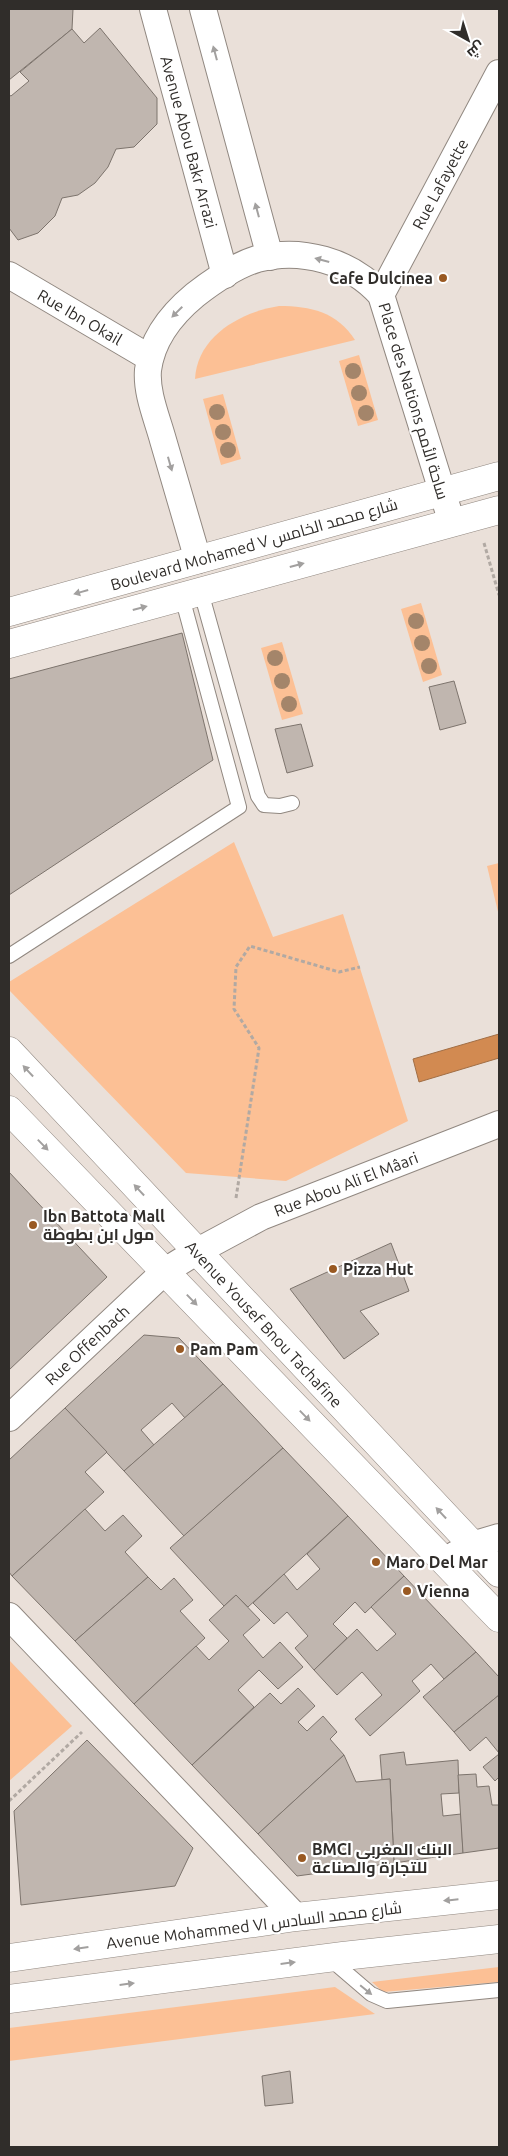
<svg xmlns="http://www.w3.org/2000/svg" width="508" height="2156" viewBox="0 0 508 2156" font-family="Ubuntu,Cairo,sans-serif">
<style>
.green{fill:#fcc095}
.water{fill:#d28a51;stroke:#a16e45}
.building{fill:#c0b6af;stroke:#7d746d}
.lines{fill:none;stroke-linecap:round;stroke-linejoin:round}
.service-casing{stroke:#918881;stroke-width:16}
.minor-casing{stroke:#918881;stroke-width:28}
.secondary-casing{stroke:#918881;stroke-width:29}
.path{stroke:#b1a9a3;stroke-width:3;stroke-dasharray:4 2.5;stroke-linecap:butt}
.service{stroke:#fff;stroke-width:14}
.minor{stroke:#fff;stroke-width:26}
.secondary{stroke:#fff;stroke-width:28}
.tree{fill:#a4856a}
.oneway{fill:#a2a09f}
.poi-dot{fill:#995922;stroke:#fff;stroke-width:2}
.labels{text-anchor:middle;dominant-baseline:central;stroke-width:4.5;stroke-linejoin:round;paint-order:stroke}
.street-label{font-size:16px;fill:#302d2a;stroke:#fff}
.poi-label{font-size:16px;font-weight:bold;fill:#302d2a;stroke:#fff;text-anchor:start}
</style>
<rect width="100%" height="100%" fill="#eae0d9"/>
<g class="green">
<path d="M279 306C311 306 337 312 355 340L195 379C197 336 241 312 279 306Z"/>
<polygon points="359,355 378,420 358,426 339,361"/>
<polygon points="223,394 241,459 221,465 203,399"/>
<polygon points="421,603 442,675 423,682 401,609"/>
<polygon points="282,642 303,714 282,720 261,648"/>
<polygon points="234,842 273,937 343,914 408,1121 286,1181 186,1173 9,990 9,982"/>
<polygon points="499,863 499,916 487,866"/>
<polygon points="9,1660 72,1726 9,1781"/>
<polygon points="499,1967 499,1982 383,1992 372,1982"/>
<polygon points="335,1987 375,2014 9,2061 9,2028"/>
</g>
<polygon class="water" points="499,1034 499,1058 419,1082 413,1059"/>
<g class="building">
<polygon points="9,9 73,9 72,29 9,80"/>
<polygon points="100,28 157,98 157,124 134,147 116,149 108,167 95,183 78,195 62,198 55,216 38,233 18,240 9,228 9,95 11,96 29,81 20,72 72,29 84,43"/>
<polygon points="182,633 213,760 9,895 9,679"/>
<polygon points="454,681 466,723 440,730 429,687"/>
<polygon points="301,724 313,766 287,773 275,729"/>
<polygon points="9,1172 107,1277 9,1370"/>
<polygon points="391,1243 409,1291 360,1311 379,1334 344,1359 290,1289"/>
<polygon points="144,1335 179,1338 223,1384 185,1418 172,1403 141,1430 154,1445 124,1471 65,1408"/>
<polygon points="223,1384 283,1448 184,1536 124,1471"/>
<polygon points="65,1408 107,1452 85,1472 104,1492 12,1576 9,1572 9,1460"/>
<polygon points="283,1448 348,1516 248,1607 236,1595 224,1606 170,1548"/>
<polygon points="85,1509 105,1531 123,1515 142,1536 125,1552 148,1577 75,1641 12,1576"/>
<polygon points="348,1516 404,1576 365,1613 355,1602 333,1624 347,1638 314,1670 295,1648 308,1636 287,1612 274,1624 253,1603 284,1574 297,1590 320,1569 307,1554"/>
<polygon points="404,1576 476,1652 444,1679 431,1664 412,1681 420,1691 370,1736 355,1719 382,1695 362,1672 337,1695 314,1670 357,1629 377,1651 396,1634 371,1607"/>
<polygon points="148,1577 161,1590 174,1578 193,1600 180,1611 205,1638 134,1704 75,1641"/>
<polygon points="236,1595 260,1620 243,1635 263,1658 280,1642 303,1667 278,1689 259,1670 238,1690 254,1707 192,1765 134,1704 196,1646 209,1660 229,1641 209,1620"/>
<polygon points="476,1652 499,1677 499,1695 454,1732 423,1697"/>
<polygon points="298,1688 315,1706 298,1722 307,1731 323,1716 337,1732 330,1739 344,1755 258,1834 192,1765 270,1693 281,1704"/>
<polygon points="499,1695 499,1753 486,1737 470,1751 454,1732"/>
<polygon points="87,1740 193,1848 175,1886 21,1905 14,1811"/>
<polygon points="404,1752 406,1765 458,1760 459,1793 441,1794 443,1816 461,1814 463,1853 394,1863 390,1779 382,1780 380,1755"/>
<polygon points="499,1754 499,1777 495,1781 483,1767"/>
<polygon points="344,1755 356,1782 390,1779 394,1863 297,1876 258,1834"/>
<polygon points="476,1774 477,1787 489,1786 492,1805 499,1805 499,1848 463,1853 458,1775"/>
<polygon points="290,2071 293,2103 265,2106 262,2076"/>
</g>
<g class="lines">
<defs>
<g id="service">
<polyline points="201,592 258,796 264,805 280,806 292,803"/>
<polyline points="9,956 239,807 182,597"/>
<polyline points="329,1958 371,1994 387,2001 499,1990"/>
</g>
<g id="minor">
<polyline points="153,9 225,275"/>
<polyline points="203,9 270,257"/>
<polyline points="9,275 150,358"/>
<polyline points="381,295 499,73"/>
<path d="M198 560C186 520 175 480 163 440 157 418 146 393 148 370 152 339 172 314 195 295 213 281 234 266 257 259 301 247 351 261 381 295L452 523"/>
<polyline points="9,1418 165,1271 196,1252 261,1217 499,1124"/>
<polyline points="444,1561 472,1545 499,1537"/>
<polyline points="9,1616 296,1917"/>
</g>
<g id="secondary">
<polyline points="9,612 499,476"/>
<polyline points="9,644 499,510"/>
<polyline points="9,1051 499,1573"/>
<polyline points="9,1110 499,1618"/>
<polyline points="9,1958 296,1917 499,1895"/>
<polyline points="9,1999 343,1956 499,1939"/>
</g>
</defs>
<use href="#service" class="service-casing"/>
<use href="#minor" class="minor-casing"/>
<use href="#secondary" class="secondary-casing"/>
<g class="path">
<polyline points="484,543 499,595"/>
<polyline points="236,1198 259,1048 234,1009 236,967 250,946 339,972 360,967"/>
<polyline points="9,1801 82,1732"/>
</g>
<use href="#service" class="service"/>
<use href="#minor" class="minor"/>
<use href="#secondary" class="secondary"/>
</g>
<g class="tree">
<circle cx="353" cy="371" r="8"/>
<circle cx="359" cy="393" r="8"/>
<circle cx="217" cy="412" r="8"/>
<circle cx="366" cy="413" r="8"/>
<circle cx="223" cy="432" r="8"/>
<circle cx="228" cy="450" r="8"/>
<circle cx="416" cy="621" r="8"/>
<circle cx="422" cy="643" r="8"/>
<circle cx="275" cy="658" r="8"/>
<circle cx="429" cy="666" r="8"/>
<circle cx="282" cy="681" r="8"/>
<circle cx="289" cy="704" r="8"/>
</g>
<defs><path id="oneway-solid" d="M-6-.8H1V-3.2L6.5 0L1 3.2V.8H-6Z" transform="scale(1.25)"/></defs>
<g class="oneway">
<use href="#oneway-solid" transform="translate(215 53) rotate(-105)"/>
<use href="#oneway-solid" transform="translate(257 210) rotate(-105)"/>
<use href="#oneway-solid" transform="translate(322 260) rotate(-165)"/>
<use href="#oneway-solid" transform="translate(177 312) rotate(135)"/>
<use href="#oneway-solid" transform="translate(170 464) rotate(74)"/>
<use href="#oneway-solid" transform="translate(297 565) rotate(-15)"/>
<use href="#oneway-solid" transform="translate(81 592) rotate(164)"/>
<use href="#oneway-solid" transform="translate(140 608) rotate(-15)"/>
<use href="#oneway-solid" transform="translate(28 1071) rotate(-133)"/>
<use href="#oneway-solid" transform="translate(43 1145) rotate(46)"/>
<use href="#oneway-solid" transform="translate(139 1190) rotate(-133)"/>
<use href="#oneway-solid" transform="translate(192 1300) rotate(46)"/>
<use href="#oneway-solid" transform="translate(305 1416) rotate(46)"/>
<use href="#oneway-solid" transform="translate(441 1513) rotate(-133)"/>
<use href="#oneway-solid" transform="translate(451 1900) rotate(174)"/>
<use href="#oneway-solid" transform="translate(81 1948) rotate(172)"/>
<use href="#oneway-solid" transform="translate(288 1963) rotate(-7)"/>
<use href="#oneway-solid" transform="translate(127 1984) rotate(-7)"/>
<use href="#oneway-solid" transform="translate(366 1990) rotate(39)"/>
</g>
<g class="poi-dot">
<circle cx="443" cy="278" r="5"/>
<circle cx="33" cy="1225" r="5"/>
<circle cx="333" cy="1269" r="5"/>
<circle cx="180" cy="1349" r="5"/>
<circle cx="376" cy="1562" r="5"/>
<circle cx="407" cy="1591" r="5"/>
<circle cx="302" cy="1858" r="5"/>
</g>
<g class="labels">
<g class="street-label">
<text transform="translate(189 142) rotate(75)">Avenue Abou Bakr Arrazi</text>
<text transform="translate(440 184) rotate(-62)">Rue Lafayette</text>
<text transform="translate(80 317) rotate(30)">Rue Ibn Okail</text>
<text transform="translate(414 401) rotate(73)">Place des Nations ساحة الأمم</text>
<text transform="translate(254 544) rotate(-16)">Boulevard Mohamed V شارع محمد الخامس</text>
<text transform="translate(346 1184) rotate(-21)">Rue Abou Ali El Mâari</text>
<text transform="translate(264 1324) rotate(47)">Avenue Yousef Bnou Tachafine</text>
<text transform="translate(87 1345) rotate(-43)">Rue Offenbach</text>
<text transform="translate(254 1925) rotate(-7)">Avenue Mohammed VI شارع محمد السادس</text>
</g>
<g class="poi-label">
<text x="433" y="278" text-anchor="end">Cafe Dulcinea</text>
<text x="43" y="1216">Ibn Battota Mall<tspan x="43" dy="18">مول ابن بطوطة</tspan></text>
<text x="343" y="1269">Pizza Hut</text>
<text x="190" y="1349">Pam Pam</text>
<text x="386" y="1562">Maro Del Mar</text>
<text x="417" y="1591">Vienna</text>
<text x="312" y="1849">BMCI البنك المغربي<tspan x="312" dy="18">للتجارة والصناعة</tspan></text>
</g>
</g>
<rect width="508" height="2156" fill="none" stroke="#302d2a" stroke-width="20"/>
<g transform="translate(468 40) rotate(141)" stroke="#ffffff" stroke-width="4" paint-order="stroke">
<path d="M0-4L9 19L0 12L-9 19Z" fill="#302d2a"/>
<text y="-8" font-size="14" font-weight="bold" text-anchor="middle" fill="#302d2a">ش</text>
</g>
</svg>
